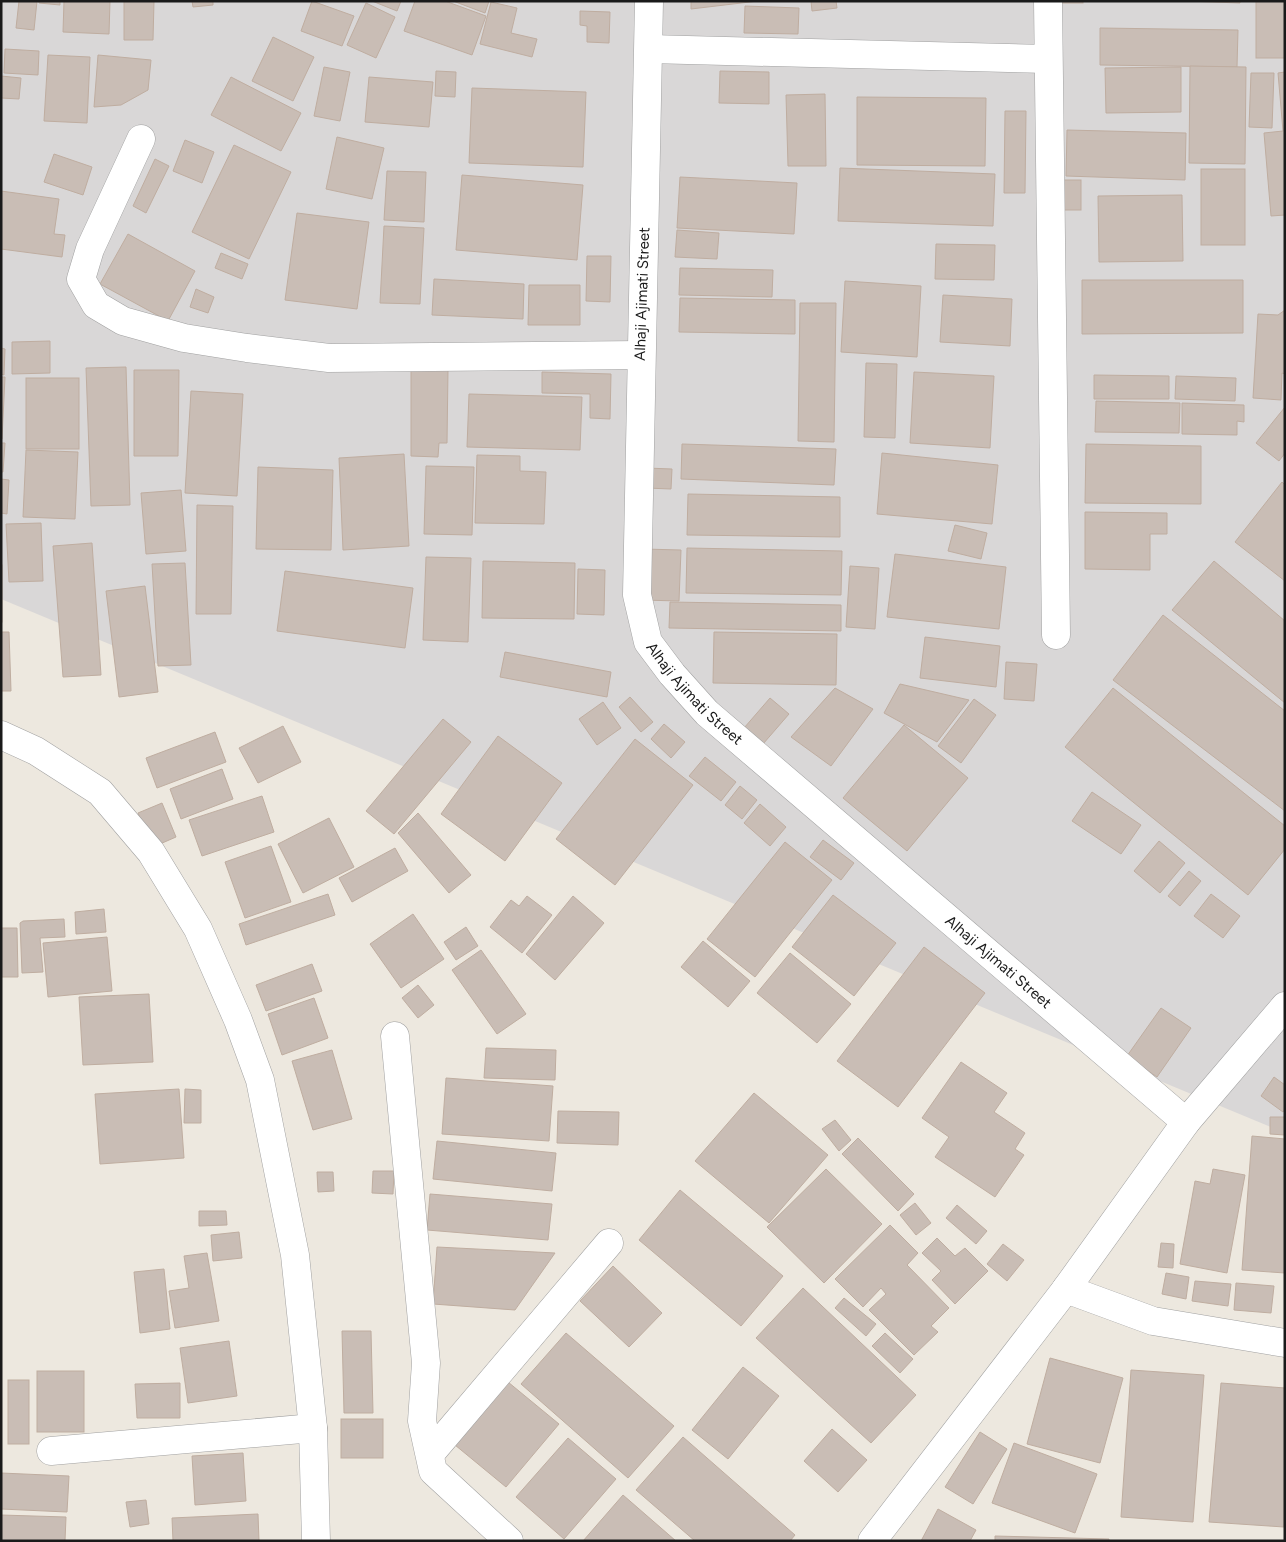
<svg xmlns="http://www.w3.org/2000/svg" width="1286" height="1542" viewBox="0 0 1286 1542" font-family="Figtree,sans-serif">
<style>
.residential{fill:#d9d7d7}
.building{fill:#c9bdb5;stroke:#bfada0}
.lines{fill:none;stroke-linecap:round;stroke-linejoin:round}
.street-casing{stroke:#a1a1a1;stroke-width:29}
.street{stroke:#fff;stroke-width:28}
.labels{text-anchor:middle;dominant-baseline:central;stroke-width:4;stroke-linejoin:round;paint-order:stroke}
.street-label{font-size:15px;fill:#1a1a1a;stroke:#fff}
</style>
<rect width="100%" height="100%" fill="#ede8df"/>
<polygon class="residential" points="1,1 1285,1 1285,1133 1,599"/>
<g class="building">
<polygon points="19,1 37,1 34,30 16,28"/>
<polygon points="39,1 60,1 60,5 39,3"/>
<polygon points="64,1 110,1 109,34 63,32"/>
<polygon points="124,1 154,1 153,40 124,40"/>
<polygon points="192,1 213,1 213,5 193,7"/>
<polygon points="312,1 354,16 342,46 301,31"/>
<polygon points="372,1 401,1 397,11"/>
<polygon points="415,1 445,1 486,16 472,55 404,31"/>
<polygon points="453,1 489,1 485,13"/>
<polygon points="691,1 758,1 691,9"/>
<polygon points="811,1 836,1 837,8 812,11"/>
<rect x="1057" y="1" width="26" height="2"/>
<polygon points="1186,1 1240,1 1240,3"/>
<rect x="1256" y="1" width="29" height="57"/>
<polygon points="491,2 517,8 511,33 537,39 532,57 480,44"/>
<polygon points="366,3 395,17 376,58 347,45"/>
<polygon points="745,6 799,8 798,34 744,33"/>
<polygon points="580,11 610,12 609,43 587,42 587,26 580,25"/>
<polygon points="1100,28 1238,30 1237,67 1100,65"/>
<polygon points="273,37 314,57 293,101 252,81"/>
<polygon points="5,49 39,51 38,75 4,73"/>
<polygon points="48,55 90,57 87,123 44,121"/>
<polygon points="98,55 151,60 148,90 121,105 94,107"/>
<polygon points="1190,66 1246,67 1245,164 1189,163"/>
<polygon points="324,67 350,72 340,121 314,116"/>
<polygon points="1181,67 1181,112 1106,113 1105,68"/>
<polygon points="436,71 456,72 455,97 435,96"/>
<polygon points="720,71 769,72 769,104 719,103"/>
<polygon points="1285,72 1285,215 1271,216 1264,133 1283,131 1278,73"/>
<polygon points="1251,73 1274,73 1272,128 1249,127"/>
<polygon points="1,76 21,78 19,99 1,98"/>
<polygon points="231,77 301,113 281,151 211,115"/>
<polygon points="369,77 433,82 429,127 365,122"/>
<polygon points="472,88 586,92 583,167 469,163"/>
<polygon points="825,94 826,166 788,166 786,95"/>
<polygon points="857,97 986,98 985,166 857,165"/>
<polygon points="1005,111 1026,111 1025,193 1004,193"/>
<polygon points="1067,130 1186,133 1185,180 1066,176"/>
<polygon points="337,137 384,148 372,199 326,189"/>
<polygon points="185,140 214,152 202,183 173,171"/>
<polygon points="234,145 291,172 249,259 192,232"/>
<polygon points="54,154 92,167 83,195 44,182"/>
<polygon points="155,159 169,166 146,213 133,206"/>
<polygon points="840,168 995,174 993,226 838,221"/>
<rect x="1201" y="169" width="44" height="76"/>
<polygon points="387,171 426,172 424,222 384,220"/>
<polygon points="462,175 583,185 577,260 456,250"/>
<polygon points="680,177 797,183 794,234 677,228"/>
<rect x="1063" y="180" width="18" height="30"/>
<polygon points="1,191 59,199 54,234 65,235 62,257 1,249"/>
<polygon points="1182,195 1183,261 1099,262 1098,196"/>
<polygon points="297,213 369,222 357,309 285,300"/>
<polygon points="384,226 424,228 420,304 380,303"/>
<polygon points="677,230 719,233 717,259 675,257"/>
<polygon points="128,234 195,271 168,321 100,284"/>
<polygon points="936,244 995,245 994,280 935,279"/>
<polygon points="221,253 248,264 242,279 215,268"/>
<polygon points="587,256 611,256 610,302 586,301"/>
<polygon points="680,268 773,270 772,297 679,295"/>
<polygon points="434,279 524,284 523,319 432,315"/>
<polygon points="1082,280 1243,280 1243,333 1082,334"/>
<polygon points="845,281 921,286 917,357 841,352"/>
<polygon points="529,285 580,285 580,325 528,325"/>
<polygon points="196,289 214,297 208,313 190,307"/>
<polygon points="943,295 1012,299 1010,346 940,342"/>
<polygon points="680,298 795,300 795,334 679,332"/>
<polygon points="800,303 836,303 834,442 798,441"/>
<polygon points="1285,310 1285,374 1282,373 1281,400 1253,398 1258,314 1278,315"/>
<polygon points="50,341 50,373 12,374 12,342"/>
<polygon points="1,348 5,349 4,375 1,374"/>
<polygon points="866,363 897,364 895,438 864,437"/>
<polygon points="126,367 130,505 91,506 86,368"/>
<polygon points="411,369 448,369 447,443 439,443 438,457 411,456"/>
<polygon points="134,370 179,370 178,456 134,456"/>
<polygon points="542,372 611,374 610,419 590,418 590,394 542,393"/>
<polygon points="914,372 994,376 990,448 910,443"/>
<polygon points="1094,375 1169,376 1169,399 1094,399"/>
<polygon points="1176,376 1236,378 1235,401 1175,399"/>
<polygon points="1,377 5,377 2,439 1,439"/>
<rect x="26" y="378" width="53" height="71"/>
<polygon points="191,391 243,394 237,496 185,493"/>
<polygon points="469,394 582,397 580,450 467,447"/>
<polygon points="1096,401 1180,403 1179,433 1095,432"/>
<polygon points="1182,403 1244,405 1244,422 1237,421 1237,435 1182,434"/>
<polygon points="1285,407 1285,453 1279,461 1256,443"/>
<polygon points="1,443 5,443 3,472 1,472"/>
<polygon points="682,444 836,449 834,485 681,479"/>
<polygon points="1086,444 1201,446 1201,504 1085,503"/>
<polygon points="26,450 78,452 75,519 23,517"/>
<polygon points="882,453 998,465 992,524 877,514"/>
<polygon points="404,454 409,546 343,550 339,458"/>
<polygon points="477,455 520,456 520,471 546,472 544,524 475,523"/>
<polygon points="426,466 474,467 472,535 424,534"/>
<polygon points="258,467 333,470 331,550 256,549"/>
<polygon points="646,468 672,469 671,489 646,488"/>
<polygon points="1,479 9,480 7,514 1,513"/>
<polygon points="1282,482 1285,485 1285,581 1235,542"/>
<polygon points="181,490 186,551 146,554 141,493"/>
<polygon points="688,494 840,497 840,537 687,535"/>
<polygon points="197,505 233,506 231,614 196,614"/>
<polygon points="1085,512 1167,513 1167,534 1150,534 1150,570 1085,569"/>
<polygon points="41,523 43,581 9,582 6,524"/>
<polygon points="955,525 987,533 981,559 948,551"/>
<polygon points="92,543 101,675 63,677 53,546"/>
<polygon points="687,548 842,551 841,595 686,593"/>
<polygon points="643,549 681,550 679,601 642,600"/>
<polygon points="895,554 1006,567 999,629 887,617"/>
<polygon points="426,557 471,558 468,642 423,640"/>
<polygon points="483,561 575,563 574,619 482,618"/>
<polygon points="1214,561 1285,621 1285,703 1172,610"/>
<polygon points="185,563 191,665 158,666 152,564"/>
<rect x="1" y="565" width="1" height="57"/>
<polygon points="850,566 879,568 875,629 846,627"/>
<polygon points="578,569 605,570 604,615 577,614"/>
<polygon points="285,571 413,588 405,648 277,631"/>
<polygon points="145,586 158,692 119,697 106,591"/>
<polygon points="670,602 841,605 841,631 669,628"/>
<polygon points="1163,615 1285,711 1285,811 1113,680"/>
<polygon points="1,632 9,632 11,691 1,691"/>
<polygon points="714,632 837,634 836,685 713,683"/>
<polygon points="925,637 1000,646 996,687 920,678"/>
<polygon points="505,652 611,672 607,697 500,677"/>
<polygon points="1006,662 1037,664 1034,701 1004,699"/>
<polygon points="900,684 969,700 937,742 884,713"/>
<polygon points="835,688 873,709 831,766 791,737"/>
<polygon points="1113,688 1285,826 1285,849 1248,895 1065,747"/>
<polygon points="630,697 653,722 641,732 619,707"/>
<polygon points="770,698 789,714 763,744 744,728"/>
<polygon points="974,699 996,715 961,763 938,746"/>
<polygon points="603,702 621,728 597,745 579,719"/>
<polygon points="443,719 471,742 394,834 366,811"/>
<polygon points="664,724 685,742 671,758 651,739"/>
<polygon points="904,725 968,778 907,851 843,798"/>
<polygon points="283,726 301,762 258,783 239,748"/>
<polygon points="215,732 226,762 157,788 146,758"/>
<polygon points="498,736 562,783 505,861 441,814"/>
<polygon points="635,739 693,785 615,885 556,839"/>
<polygon points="705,757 736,782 721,801 689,776"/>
<polygon points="222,769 233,799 181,819 170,789"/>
<polygon points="740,786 757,800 742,819 725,805"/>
<polygon points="1092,792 1141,825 1121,854 1072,821"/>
<polygon points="262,796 274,832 202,856 189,820"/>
<polygon points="162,803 176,837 153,847 138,813"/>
<polygon points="760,804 786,827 770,846 744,823"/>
<polygon points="418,813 471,875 449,893 398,833"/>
<polygon points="329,818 354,867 303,893 278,844"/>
<polygon points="823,840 854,863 841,880 810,857"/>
<polygon points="1159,841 1185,863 1160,893 1134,871"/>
<polygon points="785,842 832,880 755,977 707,939"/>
<polygon points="271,846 291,902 245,918 225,862"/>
<polygon points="395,848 408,871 352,902 339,878"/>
<polygon points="1189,871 1201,881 1180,906 1168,896"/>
<polygon points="328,894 335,915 246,945 239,924"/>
<polygon points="1211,894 1240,916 1223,938 1194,916"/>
<polygon points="833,895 896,943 854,996 792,947"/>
<polygon points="527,896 552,915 522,953 490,927 511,900 519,906"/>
<polygon points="573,896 604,923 555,980 526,954"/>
<polygon points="104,909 106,932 76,934 75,912"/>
<polygon points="413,914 444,959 401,988 370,944"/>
<polygon points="64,919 65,937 40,938 43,972 22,973 20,923 23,921"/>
<polygon points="466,927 478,946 456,960 444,942"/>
<polygon points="1,928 17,928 18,977 1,977"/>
<polygon points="107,937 112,991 48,997 43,943"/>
<polygon points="703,941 750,981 728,1007 681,967"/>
<polygon points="924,947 985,993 898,1107 837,1061"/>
<polygon points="481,950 526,1014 497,1034 452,970"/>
<polygon points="790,953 851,1004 817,1043 757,993"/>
<polygon points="312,964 322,991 266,1011 256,985"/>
<polygon points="418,985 434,1005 418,1018 402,998"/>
<polygon points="149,994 153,1062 83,1065 79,997"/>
<polygon points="314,998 328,1038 282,1055 268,1014"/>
<polygon points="1161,1008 1191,1028 1157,1077 1127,1056"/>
<polygon points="486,1048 556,1050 555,1080 484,1078"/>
<polygon points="332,1050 352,1119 313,1130 292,1061"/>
<polygon points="961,1062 1007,1093 994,1112 1025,1133 1015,1149 1024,1155 995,1197 935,1157 949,1137 922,1118"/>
<polygon points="1274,1077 1285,1085 1285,1109 1283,1112 1261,1096"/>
<polygon points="446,1078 553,1086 549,1141 442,1134"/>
<polygon points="179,1089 184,1158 100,1164 95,1094"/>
<polygon points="185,1089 201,1090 201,1123 184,1123"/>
<polygon points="754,1093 828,1155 769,1223 695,1161"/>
<polygon points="558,1111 619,1112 618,1145 557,1143"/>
<polygon points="1270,1117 1285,1117 1285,1135 1270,1134"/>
<polygon points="835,1120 851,1140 839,1151 822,1129"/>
<polygon points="1252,1136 1285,1139 1285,1273 1242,1270"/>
<polygon points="858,1138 914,1194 898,1211 842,1154"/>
<polygon points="437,1141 556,1153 552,1191 433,1179"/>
<polygon points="826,1169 882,1224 824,1283 767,1227"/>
<polygon points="1213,1169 1245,1175 1227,1273 1180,1264 1195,1181 1210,1184"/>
<polygon points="373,1171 394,1171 393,1194 372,1193"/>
<polygon points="317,1172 333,1172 334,1191 318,1192"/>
<polygon points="680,1190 783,1276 741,1326 639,1240"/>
<polygon points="430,1194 552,1204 548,1240 427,1230"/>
<polygon points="915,1203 931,1223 916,1235 900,1215"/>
<polygon points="957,1205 987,1231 976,1244 946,1218"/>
<polygon points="199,1211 226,1211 227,1225 199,1226"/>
<polygon points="890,1225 918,1253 907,1265 949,1308 931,1326 938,1332 914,1355 869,1310 886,1294 881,1288 863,1307 835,1279"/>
<polygon points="239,1232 242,1258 213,1261 211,1235"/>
<polygon points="937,1238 955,1256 965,1248 988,1271 955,1304 932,1280 941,1271 922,1253"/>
<polygon points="1161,1243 1174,1244 1173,1268 1158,1267"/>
<polygon points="1003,1244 1024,1260 1007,1281 987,1264"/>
<polygon points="437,1247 555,1253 515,1310 433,1304"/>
<polygon points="207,1253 219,1321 175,1328 169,1291 189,1288 184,1256"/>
<polygon points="613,1266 662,1313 629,1347 580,1301"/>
<polygon points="164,1269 170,1329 140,1333 134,1272"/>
<polygon points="1166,1273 1189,1277 1186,1299 1162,1294"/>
<polygon points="1195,1281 1231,1284 1228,1306 1192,1301"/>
<polygon points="1236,1283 1274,1286 1271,1313 1234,1310"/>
<polygon points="803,1288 916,1395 871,1443 756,1338"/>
<polygon points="844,1298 876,1324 866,1336 835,1308"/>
<polygon points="342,1331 371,1331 373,1413 344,1413"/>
<polygon points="566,1333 674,1426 628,1478 521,1384"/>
<polygon points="885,1333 913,1359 900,1373 872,1346"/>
<polygon points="229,1341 237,1396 188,1403 180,1348"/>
<polygon points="1050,1358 1123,1378 1100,1463 1027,1444"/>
<polygon points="743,1367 779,1396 728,1459 692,1430"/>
<polygon points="1131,1370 1204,1375 1193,1522 1121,1517"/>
<rect x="37" y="1371" width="47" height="61"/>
<rect x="8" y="1380" width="21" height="64"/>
<polygon points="508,1382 559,1424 506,1487 455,1445"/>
<polygon points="180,1383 180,1418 137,1418 135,1384"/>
<polygon points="1221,1383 1285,1388 1284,1527 1209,1522"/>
<rect x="341" y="1419" width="42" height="39"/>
<polygon points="832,1429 867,1460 838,1492 804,1461"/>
<polygon points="980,1432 1007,1449 973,1504 945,1487"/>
<polygon points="683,1437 795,1535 790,1541 695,1541 636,1490"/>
<polygon points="568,1438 616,1479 564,1539 516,1497"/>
<polygon points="1014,1443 1097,1474 1075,1533 992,1503"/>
<polygon points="243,1453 246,1501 195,1505 192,1456"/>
<polygon points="1,1473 69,1476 67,1512 1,1509"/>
<polygon points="623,1495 676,1541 583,1541"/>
<polygon points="146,1500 149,1524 130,1527 126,1502"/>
<polygon points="938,1509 976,1530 970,1541 921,1541"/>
<polygon points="258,1514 259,1541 173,1541 172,1518"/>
<polygon points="1,1515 66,1517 65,1541 1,1541"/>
<polygon points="995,1536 1109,1539 1109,1541 995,1541"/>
</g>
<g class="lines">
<defs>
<g id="street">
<path id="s1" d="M649 1 637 595 648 642 672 674 707 713 1186 1122"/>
<polyline points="1048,1 1056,635"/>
<polyline points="649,49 1048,59"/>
<polyline points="141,139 90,249 81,279 96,305 123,321 184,338 247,348 329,358 641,355"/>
<polyline points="1,735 36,751 100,792 151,852 198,929 238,1020 260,1080 295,1255 313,1428 316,1541"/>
<polyline points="395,1036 426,1363 422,1421 433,1471 509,1541"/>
<polyline points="1066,1289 1153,1321 1285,1343"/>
<polyline points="51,1451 313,1428"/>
<polyline points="430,1454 609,1243"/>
<polyline points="872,1541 1066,1289 1186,1122 1285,1006"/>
</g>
</defs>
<use href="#street" class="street-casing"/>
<use href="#street" class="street"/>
</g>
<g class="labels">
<g class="street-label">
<text transform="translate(642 294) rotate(-88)">Alhaji Ajimati Street</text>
<text stroke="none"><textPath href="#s1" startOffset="712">Alhaji Ajimati Street</textPath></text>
<text stroke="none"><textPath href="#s1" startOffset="1118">Alhaji Ajimati Street</textPath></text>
</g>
</g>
<rect width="1286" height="1542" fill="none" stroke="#1a1a1a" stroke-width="5"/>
</svg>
